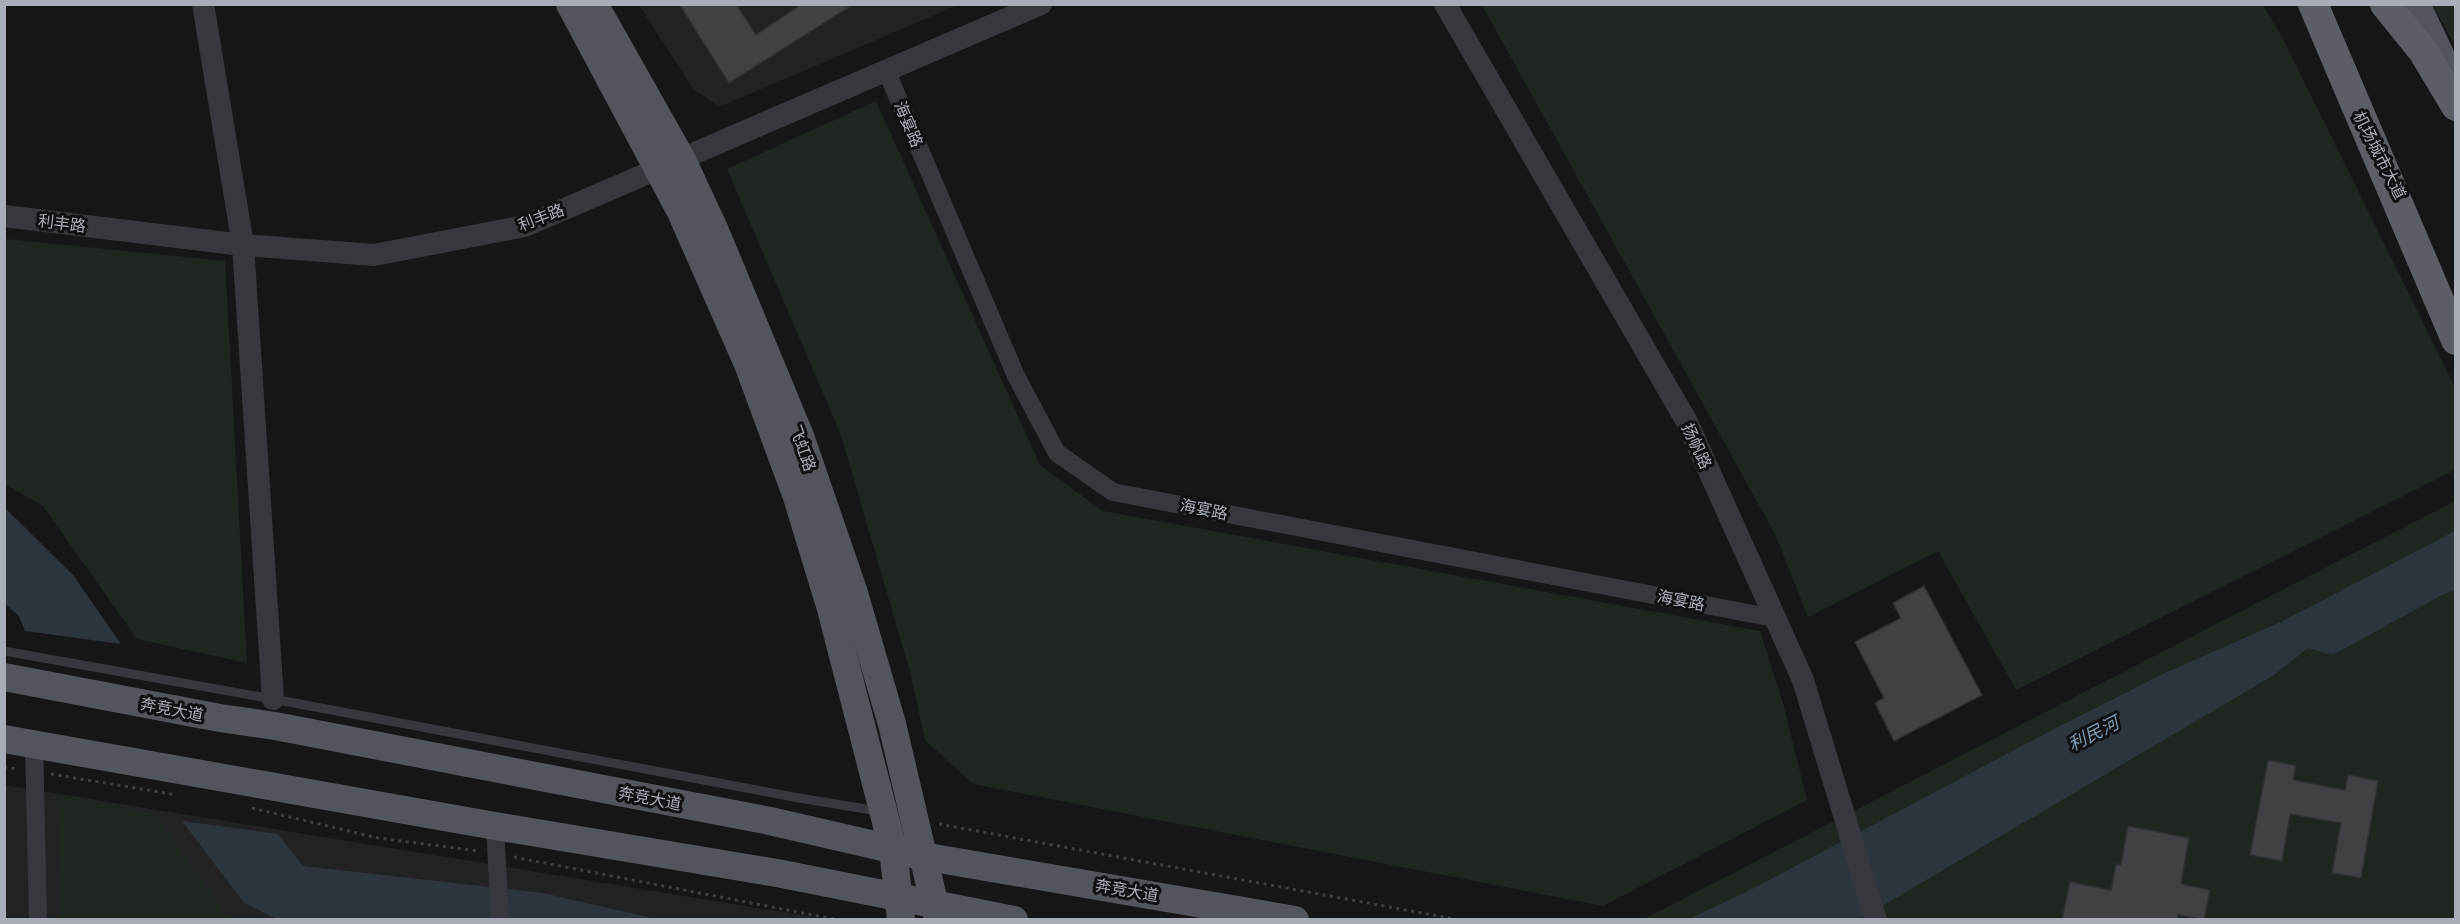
<svg xmlns="http://www.w3.org/2000/svg" width="2460" height="924" viewBox="0 0 2460 924" font-family="'Open Sans','Noto Sans SC',sans-serif">
<style>
.built{fill:#222225}
.green{fill:#1e261f}
.water{fill:#2c353c}
.building{fill:#404145;stroke:#303034;stroke-width:1.5}
.lines{fill:none;stroke-linecap:round;stroke-linejoin:round}
.path{stroke:#3d3f44;stroke-width:3;stroke-dasharray:3 4.5;stroke-linecap:butt}
.service{stroke:#37383d;stroke-width:9}
.minor{stroke:#37383d;stroke-width:18}
.tertiary{stroke:#37383d;stroke-width:22}
.primary{stroke:#53555c;stroke-width:28}
.trunk{stroke:#5b5e65;stroke-width:30}
.trunk-bridge{stroke:#5b5e65;stroke-width:30}
.labels{text-anchor:middle;dominant-baseline:central;stroke-width:6;stroke-linejoin:round;paint-order:stroke}
.street-label{font-size:16px;fill:#a8adb8;stroke:#111113}
.water-label{font-size:18px;font-style:italic;fill:#7f9bb3;stroke:#111113}
</style>
<rect width="100%" height="100%" fill="#161618"/>
<g class="built">
<polygon points="639,5 958,5 719,107 693,89"/>
<polygon points="4,785 819,918 822,919 5,919"/>
</g>
<g class="green">
<polygon points="1482,5 2263,5 2282,37 2455,387 2455,470 2016,690 1938,551 1808,617 1775,534"/>
<polygon points="2432,5 2455,5 2455,46"/>
<polygon points="876,101 1040,465 1103,511 1760,631 1783,703 1807,800 1603,906 973,784 925,740 910,672 841,435 727,169"/>
<polygon points="5,239 225,261 247,663 137,639 43,506 5,484"/>
<polygon points="2455,501 2455,919 1644,919"/>
<polygon points="57,793 155,815 229,919 62,919"/>
</g>
<g class="water">
<polygon points="5,508 73,575 121,644 25,631 19,616 5,604"/>
<polygon points="2455,531 2455,590 2442,595 2333,655 2308,648 2274,675 1860,919 1687,920 1752,889 2054,729 2165,673 2283,621"/>
<polygon points="182,821 278,834 303,866 543,893 656,919 277,919 244,903"/>
</g>
<g class="building">
<polygon points="679,4 736,4 756,35 802,4 854,4 729,83"/>
<polygon points="1924,586 1982,695 1894,741 1875,703 1884,698 1855,642 1901,618 1893,603"/>
<polygon points="2268,760 2296,766 2293,780 2345,790 2348,775 2378,781 2361,878 2332,873 2341,823 2290,814 2282,861 2250,855"/>
<polygon points="2128,826 2189,838 2181,884 2210,890 2204,920 2178,915 2177,920 2062,920 2070,882 2111,890 2116,864 2121,865"/>
</g>
<g class="lines">
<g class="path">
<polyline points="4,767 17,769"/>
<polyline points="51,774 177,795"/>
<polyline points="252,808 378,838 478,851"/>
<polyline points="939,824 1460,920"/>
<polyline points="514,857 839,920"/>
</g>
<polyline class="service" points="4,651 273,699 799,798 878,811"/>
<g class="minor">
<polyline points="886,70 1016,376 1057,453 1113,492 1774,618"/>
<polyline points="34,743 38,920"/>
<polyline points="495,826 500,920"/>
</g>
<g class="tertiary">
<polyline points="203,4 243,245 273,699"/>
<polyline points="1445,4 1687,422 1803,680 1876,920"/>
<polyline points="4,216 243,245 374,255 525,226 1041,4"/>
</g>
<g class="primary">
<polyline points="570,4 681,212 748,364 797,497 831,609 893,849 901,920"/>
<polyline points="594,4 682,160 715,231 800,436 853,590 892,724 938,919"/>
<polyline points="2416,4 2449,73"/>
<polyline points="4,677 220,718 275,726 770,821 922,856 1295,920"/>
<polyline points="4,739 495,826 777,873 1014,920"/>
</g>
<polyline class="trunk" points="2385,4 2423,51 2456,106"/>
<polyline class="trunk-bridge" points="2313,4 2456,340"/>
</g>
<g class="labels">
<g class="street-label">
<text transform="translate(909 124) rotate(67)">海宴路</text>
<text transform="translate(2380 155) rotate(63)">机场城市大道</text>
<text transform="translate(541 217) rotate(-21)">利丰路</text>
<text transform="translate(62 223) rotate(7)">利丰路</text>
<text transform="translate(1697 446) rotate(65)">扬帆路</text>
<text transform="translate(803 448) rotate(70)">飞虹路</text>
<text transform="translate(1204 509) rotate(11)">海宴路</text>
<text transform="translate(1681 600) rotate(11)">海宴路</text>
<text transform="translate(172 709) rotate(11)">奔竞大道</text>
<text transform="translate(650 798) rotate(11)">奔竞大道</text>
<text transform="translate(1127 890) rotate(10)">奔竞大道</text>
</g>
<g class="water-label">
<text transform="translate(2093 733) rotate(-27)">利民河</text>
</g>
</g>
<rect width="2460" height="924" fill="none" stroke="#a8adb8" stroke-width="12"/>
</svg>
